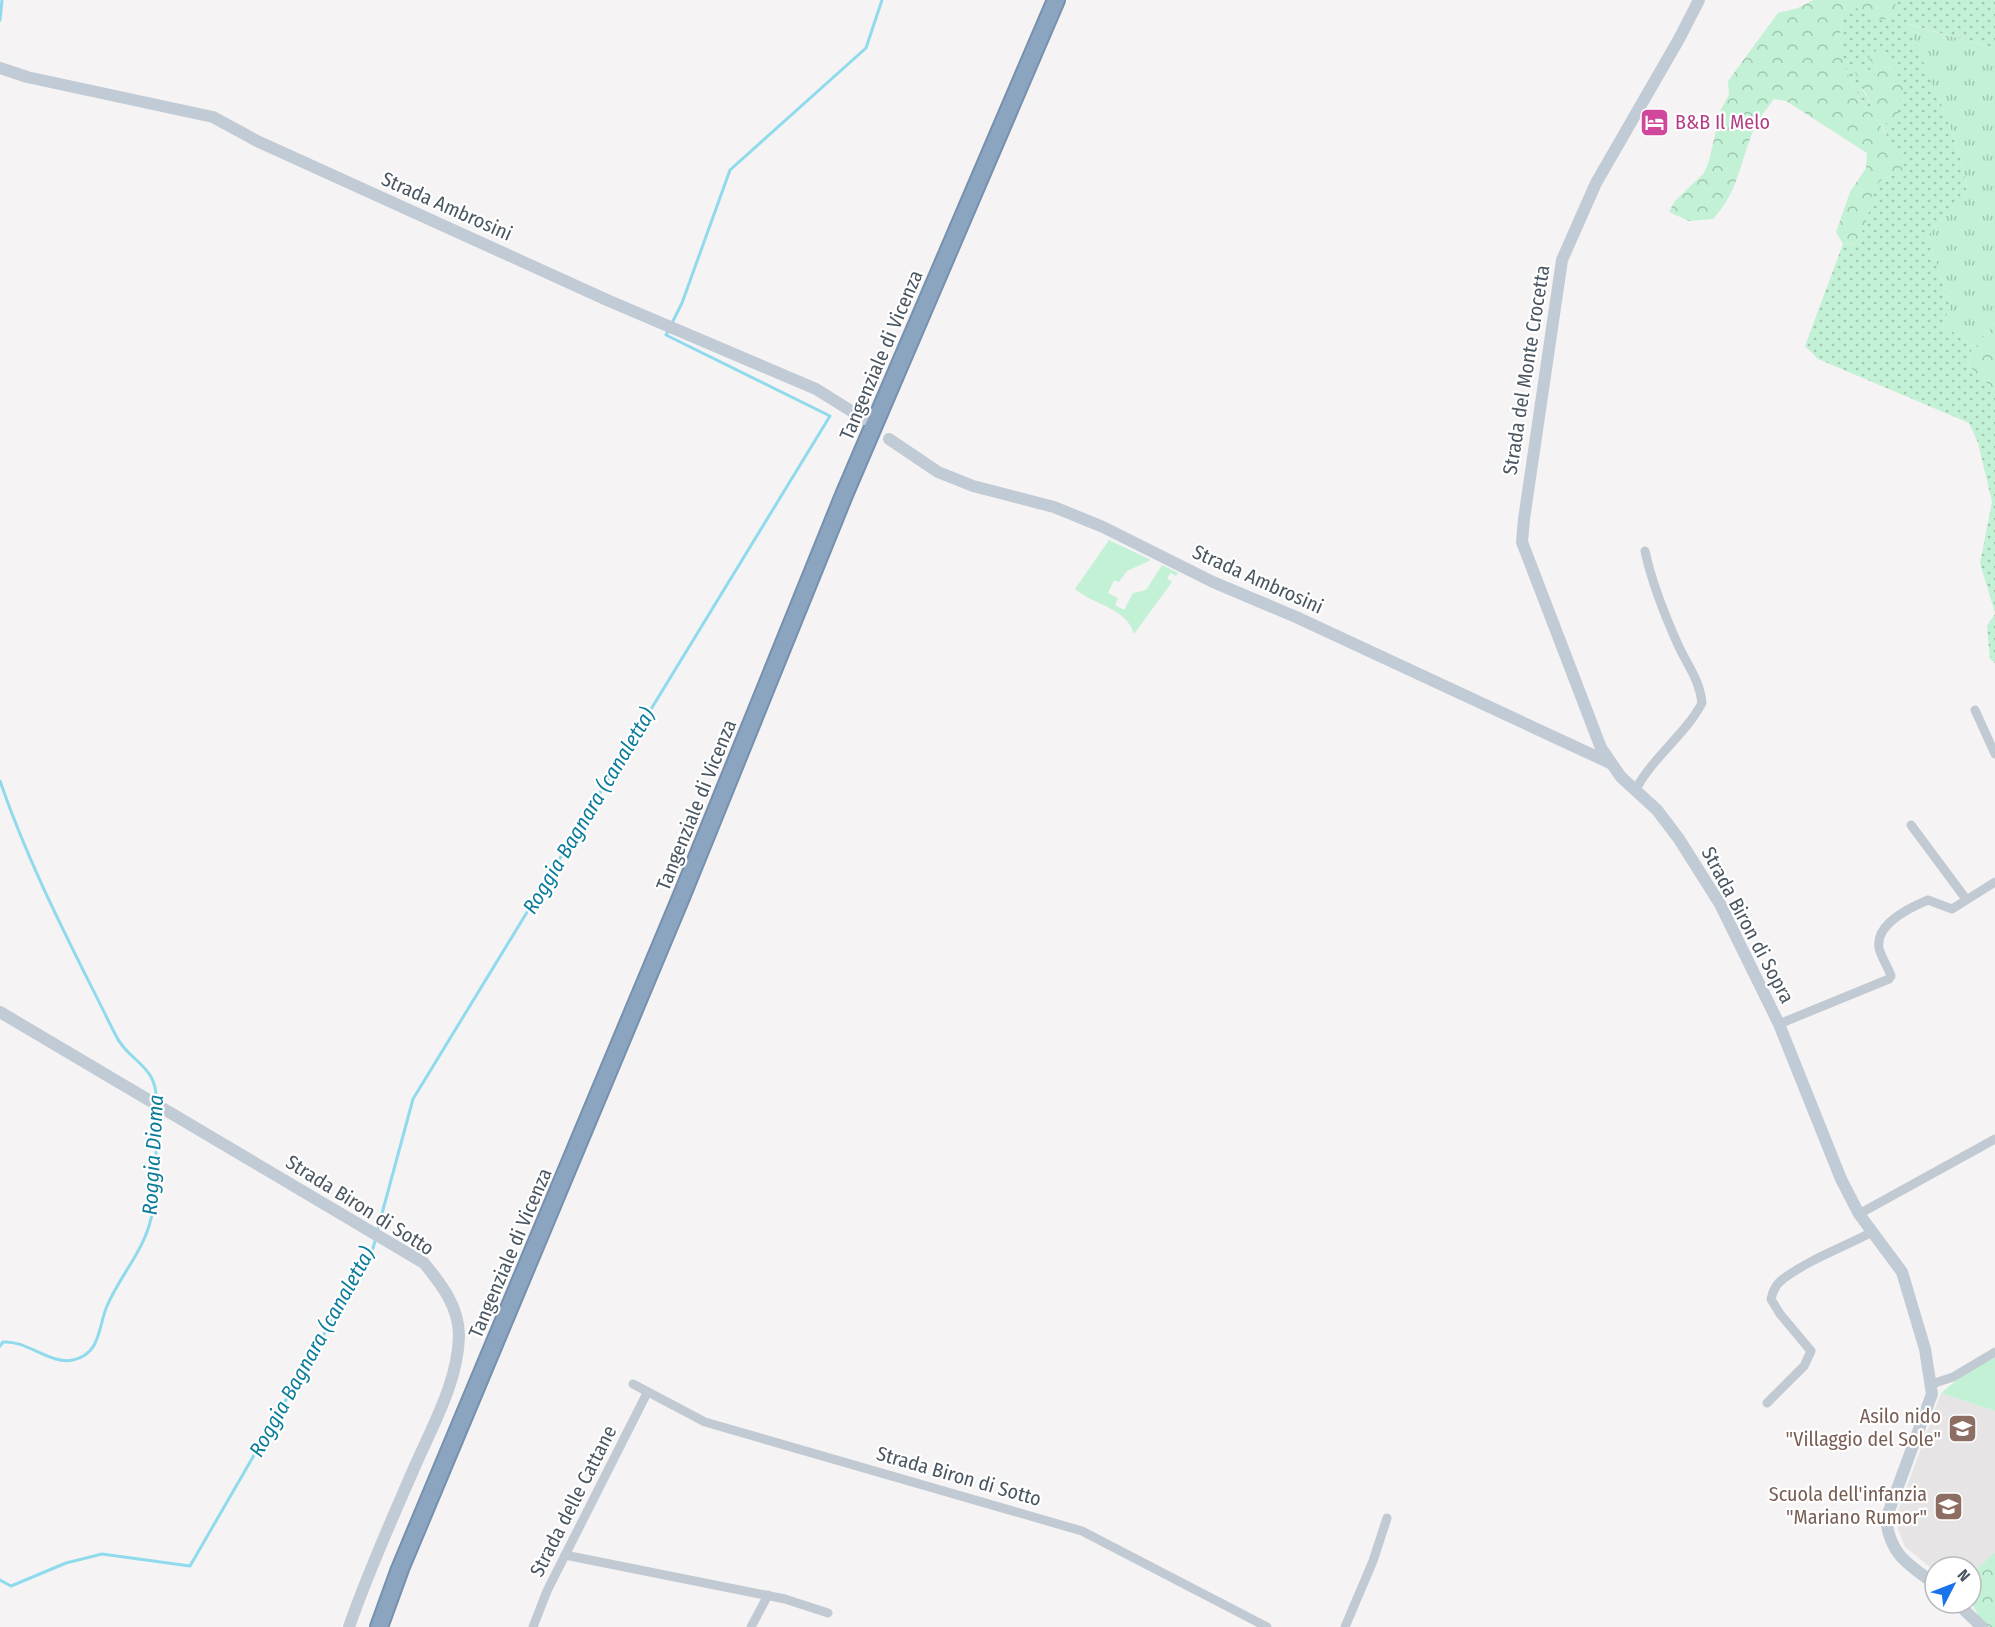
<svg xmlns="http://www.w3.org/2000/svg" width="1995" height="1627" viewBox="0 0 1995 1627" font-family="'Fira Sans Condensed',sans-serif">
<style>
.education{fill:#e6e4e5}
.grass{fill:url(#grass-dots)}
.forest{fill:url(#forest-crowns)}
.park{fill:url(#park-tufts)}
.garden{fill:#c3f1d5}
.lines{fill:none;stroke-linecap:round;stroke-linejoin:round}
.stream{stroke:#90daee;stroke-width:3}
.highway-casing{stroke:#7690ad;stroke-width:20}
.street{stroke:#c1cad2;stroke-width:9}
.secondary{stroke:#c1cbd6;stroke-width:12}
.highway{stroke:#8ba5c1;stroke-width:16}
.labels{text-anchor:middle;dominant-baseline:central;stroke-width:4.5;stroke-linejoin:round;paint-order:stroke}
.hotel-label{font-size:20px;fill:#b23c85;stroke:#fff;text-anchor:start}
.street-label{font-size:20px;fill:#4a5661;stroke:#fff}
.education-label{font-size:20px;fill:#785e54;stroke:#fff;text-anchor:end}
.water-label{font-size:21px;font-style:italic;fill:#0c7c9b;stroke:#fff}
</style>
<defs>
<pattern id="grass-dots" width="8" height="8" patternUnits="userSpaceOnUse" patternTransform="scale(1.5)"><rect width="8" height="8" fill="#c3f1d5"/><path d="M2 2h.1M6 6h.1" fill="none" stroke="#a0c6b0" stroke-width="1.8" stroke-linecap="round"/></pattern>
<pattern id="forest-crowns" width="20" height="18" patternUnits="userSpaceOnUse" patternTransform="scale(1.5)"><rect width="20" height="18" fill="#c3f1d5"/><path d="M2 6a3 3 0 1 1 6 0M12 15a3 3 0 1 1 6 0" fill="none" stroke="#a0c6b0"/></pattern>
<pattern id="park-tufts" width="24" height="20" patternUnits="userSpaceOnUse" patternTransform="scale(1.5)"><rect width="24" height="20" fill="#c3f1d5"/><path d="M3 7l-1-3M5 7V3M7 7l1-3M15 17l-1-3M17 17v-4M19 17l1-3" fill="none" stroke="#a0c6b0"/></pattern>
</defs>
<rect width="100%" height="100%" fill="#f5f3f3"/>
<polygon class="education" points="1941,1393 1995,1411 1995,1552 1971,1575 1971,1567 1935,1567 1935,1571 1905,1547 1898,1529 1897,1514"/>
<g class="grass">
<path d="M1898 0H1995V49L1909 24C1928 79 1958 131 1967 189L1927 237 1951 304 1943 325 1975 347 1968 355 1969 366 1995 391V613L1980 563 1992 502 1978 443 1969 423 1818 359 1805 346 1843 244 1854 245C1859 237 1864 229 1867 219 1874 196 1868 179 1899 174L1886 134 1875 116 1897 105C1903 89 1894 71 1887 55L1869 58 1877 67 1875 76 1863 90 1873 108 1869 113C1845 71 1836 63 1842 13L1854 6 1883 21 1892 13Z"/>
<polygon points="1995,614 1995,663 1990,659 1987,626"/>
</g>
<g class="forest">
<path d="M1813 0H1898L1892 13 1883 21 1854 7 1842 13C1836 61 1846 72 1869 113L1873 108 1852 66 1862 64 1875 75 1877 67 1868 58 1875 51 1887 55 1905 90 1897 105 1899 118 1892 126 1876 118 1905 167 1899 174C1868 179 1874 196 1867 219 1864 229 1859 237 1854 245L1843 244 1836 232 1850 192 1866 168 1867 153 1786 101 1774 99C1770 105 1764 111 1760 118 1740 151 1743 187 1713 219L1689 221 1669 212 1675 201 1704 173 1709 161 1721 109 1729 95 1728 81 1778 13 1798 8Z"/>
<polygon points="1995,323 1995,391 1969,366 1968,355"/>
<polygon points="1995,1552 1995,1627 1985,1627 1971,1602 1971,1575"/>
</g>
<path class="park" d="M1908 24 1995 49V323L1975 347 1943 325 1951 304 1927 237 1967 188C1958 131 1928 79 1908 24Z"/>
<g class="garden">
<path d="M1109 540 1151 560 1127 571 1119 582 1114 580 1108 593 1118 598 1115 605 1124 610 1133 593 1146 590 1162 565 1178 573 1176 576 1171 573 1167 578 1172 582 1134 634C1127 608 1094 605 1075 589Z"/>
<polygon points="1995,1358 1995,1411 1941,1393 1974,1366"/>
</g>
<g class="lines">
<g class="stream">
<polyline points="0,20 2,0"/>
<polyline points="672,323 682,303 730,170 866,48 882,0"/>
<path d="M0 781C31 871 73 949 115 1034 128 1062 158 1065 156 1101"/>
<polyline points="377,1232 413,1099 830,416 666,335 669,329"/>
<path d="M0 1346 3 1342C27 1340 50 1365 73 1360 101 1354 98 1327 107 1306 119 1278 140 1255 149 1226 161 1187 154 1147 156 1107"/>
<polyline points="0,1580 11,1586 66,1563 102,1554 190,1566 372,1251 376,1238"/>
</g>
<defs>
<polyline id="highway" points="379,1627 400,1569 682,895 844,495 1056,0"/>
</defs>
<use href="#highway" class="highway-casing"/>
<g class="street">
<polyline points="1975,710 1995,754"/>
<path d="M1636 789C1653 757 1685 735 1702 703 1700 681 1688 666 1679 647 1665 616 1652 584 1645 551"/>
<polyline points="1911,825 1966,899"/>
<path d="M1779 1024 1889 979 1891 976C1888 967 1881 957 1879 948 1875 924 1911 907 1928 900L1952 909 1995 882"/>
<polyline points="1859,1214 1995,1139"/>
<polyline points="633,1384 705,1422 1082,1531 1267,1627"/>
<polyline points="1932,1384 1953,1377 1995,1352"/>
<path d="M1767 1403 1804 1366 1811 1351 1780 1314 1771 1299C1773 1290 1776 1284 1783 1279 1808 1260 1844 1247 1872 1232"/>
<polyline points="565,1555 785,1599 828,1613"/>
<polyline points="533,1627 547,1591 647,1393"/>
<polyline points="751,1627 768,1595"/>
<polyline points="1345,1627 1373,1561 1387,1518"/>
</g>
<g class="secondary">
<path d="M1699 0 1679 39 1596 183 1562 260 1524 519 1522 542 1601 748 1621 777 1657 810 1679 839 1720 904 1779 1024 1841 1179 1859 1214 1902 1272 1925 1349 1932 1394 1886 1519C1890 1555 1908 1564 1935 1584"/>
<polyline points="0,68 27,77 213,117 257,141 607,300 816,389 864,419"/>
<polyline points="889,439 938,472 973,486 1054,507 1103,527 1213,582 1296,617 1610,763"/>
<path d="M0 1012 424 1263C442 1285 459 1307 459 1336 458 1381 433 1425 415 1466 392 1519 368 1572 349 1627"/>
<polyline points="1957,1603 1982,1627"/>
</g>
<use href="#highway" class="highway"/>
</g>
<defs>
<symbol id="hotel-square" viewBox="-11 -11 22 22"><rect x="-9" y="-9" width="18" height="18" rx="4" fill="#d1479c" stroke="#fff"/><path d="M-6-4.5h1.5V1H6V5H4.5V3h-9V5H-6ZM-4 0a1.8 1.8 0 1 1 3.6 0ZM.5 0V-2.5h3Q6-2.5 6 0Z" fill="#fff"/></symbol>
<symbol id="school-square" viewBox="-11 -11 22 22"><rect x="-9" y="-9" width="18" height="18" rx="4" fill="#8d6e63" stroke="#fff"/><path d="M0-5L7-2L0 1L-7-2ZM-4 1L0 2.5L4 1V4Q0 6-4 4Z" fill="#fff"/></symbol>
</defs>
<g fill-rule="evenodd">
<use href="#hotel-square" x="1638" y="106" width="33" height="33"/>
<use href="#school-square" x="1946" y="1412" width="33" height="33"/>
<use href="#school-square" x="1932" y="1490" width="33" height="33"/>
</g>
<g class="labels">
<g class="hotel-label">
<text x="1675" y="122">B&amp;B Il Melo</text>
</g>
<g class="street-label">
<text transform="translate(447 206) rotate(24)">Strada Ambrosini</text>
<text transform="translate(881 355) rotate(-67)">Tangenziale di Vicenza</text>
<text transform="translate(1526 370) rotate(-81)">Strada del Monte Crocetta</text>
<text transform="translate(1258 579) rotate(24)">Strada Ambrosini</text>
<text transform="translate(696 805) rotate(-68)">Tangenziale di Vicenza</text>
<text transform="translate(1748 925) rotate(62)">Strada Biron di Sopra</text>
<text transform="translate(360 1205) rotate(32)">Strada Biron di Sotto</text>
<text transform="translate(510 1253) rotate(-67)">Tangenziale di Vicenza</text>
<text transform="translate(959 1476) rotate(16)">Strada Biron di Sotto</text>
<text transform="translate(573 1501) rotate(-63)">Strada delle Cattane</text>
</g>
<g class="education-label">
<text x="1941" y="1416">Asilo nido<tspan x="1941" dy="23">"Villaggio del Sole"</tspan></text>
<text x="1927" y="1494">Scuola dell'infanzia<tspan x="1927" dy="23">"Mariano Rumor"</tspan></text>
</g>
<g class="water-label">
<text transform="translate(589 811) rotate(-59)">Roggia Bagnara (canaletta)</text>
<text transform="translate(153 1155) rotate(-87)">Roggia Dioma</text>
<text transform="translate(312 1352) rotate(-61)">Roggia Bagnara (canaletta)</text>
</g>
</g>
<g transform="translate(1953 1585) rotate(48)"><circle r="28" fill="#ffffff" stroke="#b7bbc0" stroke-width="1.5"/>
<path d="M0-4.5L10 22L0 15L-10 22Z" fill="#1a73e8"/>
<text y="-9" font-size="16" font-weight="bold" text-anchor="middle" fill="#4a5661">N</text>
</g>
</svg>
